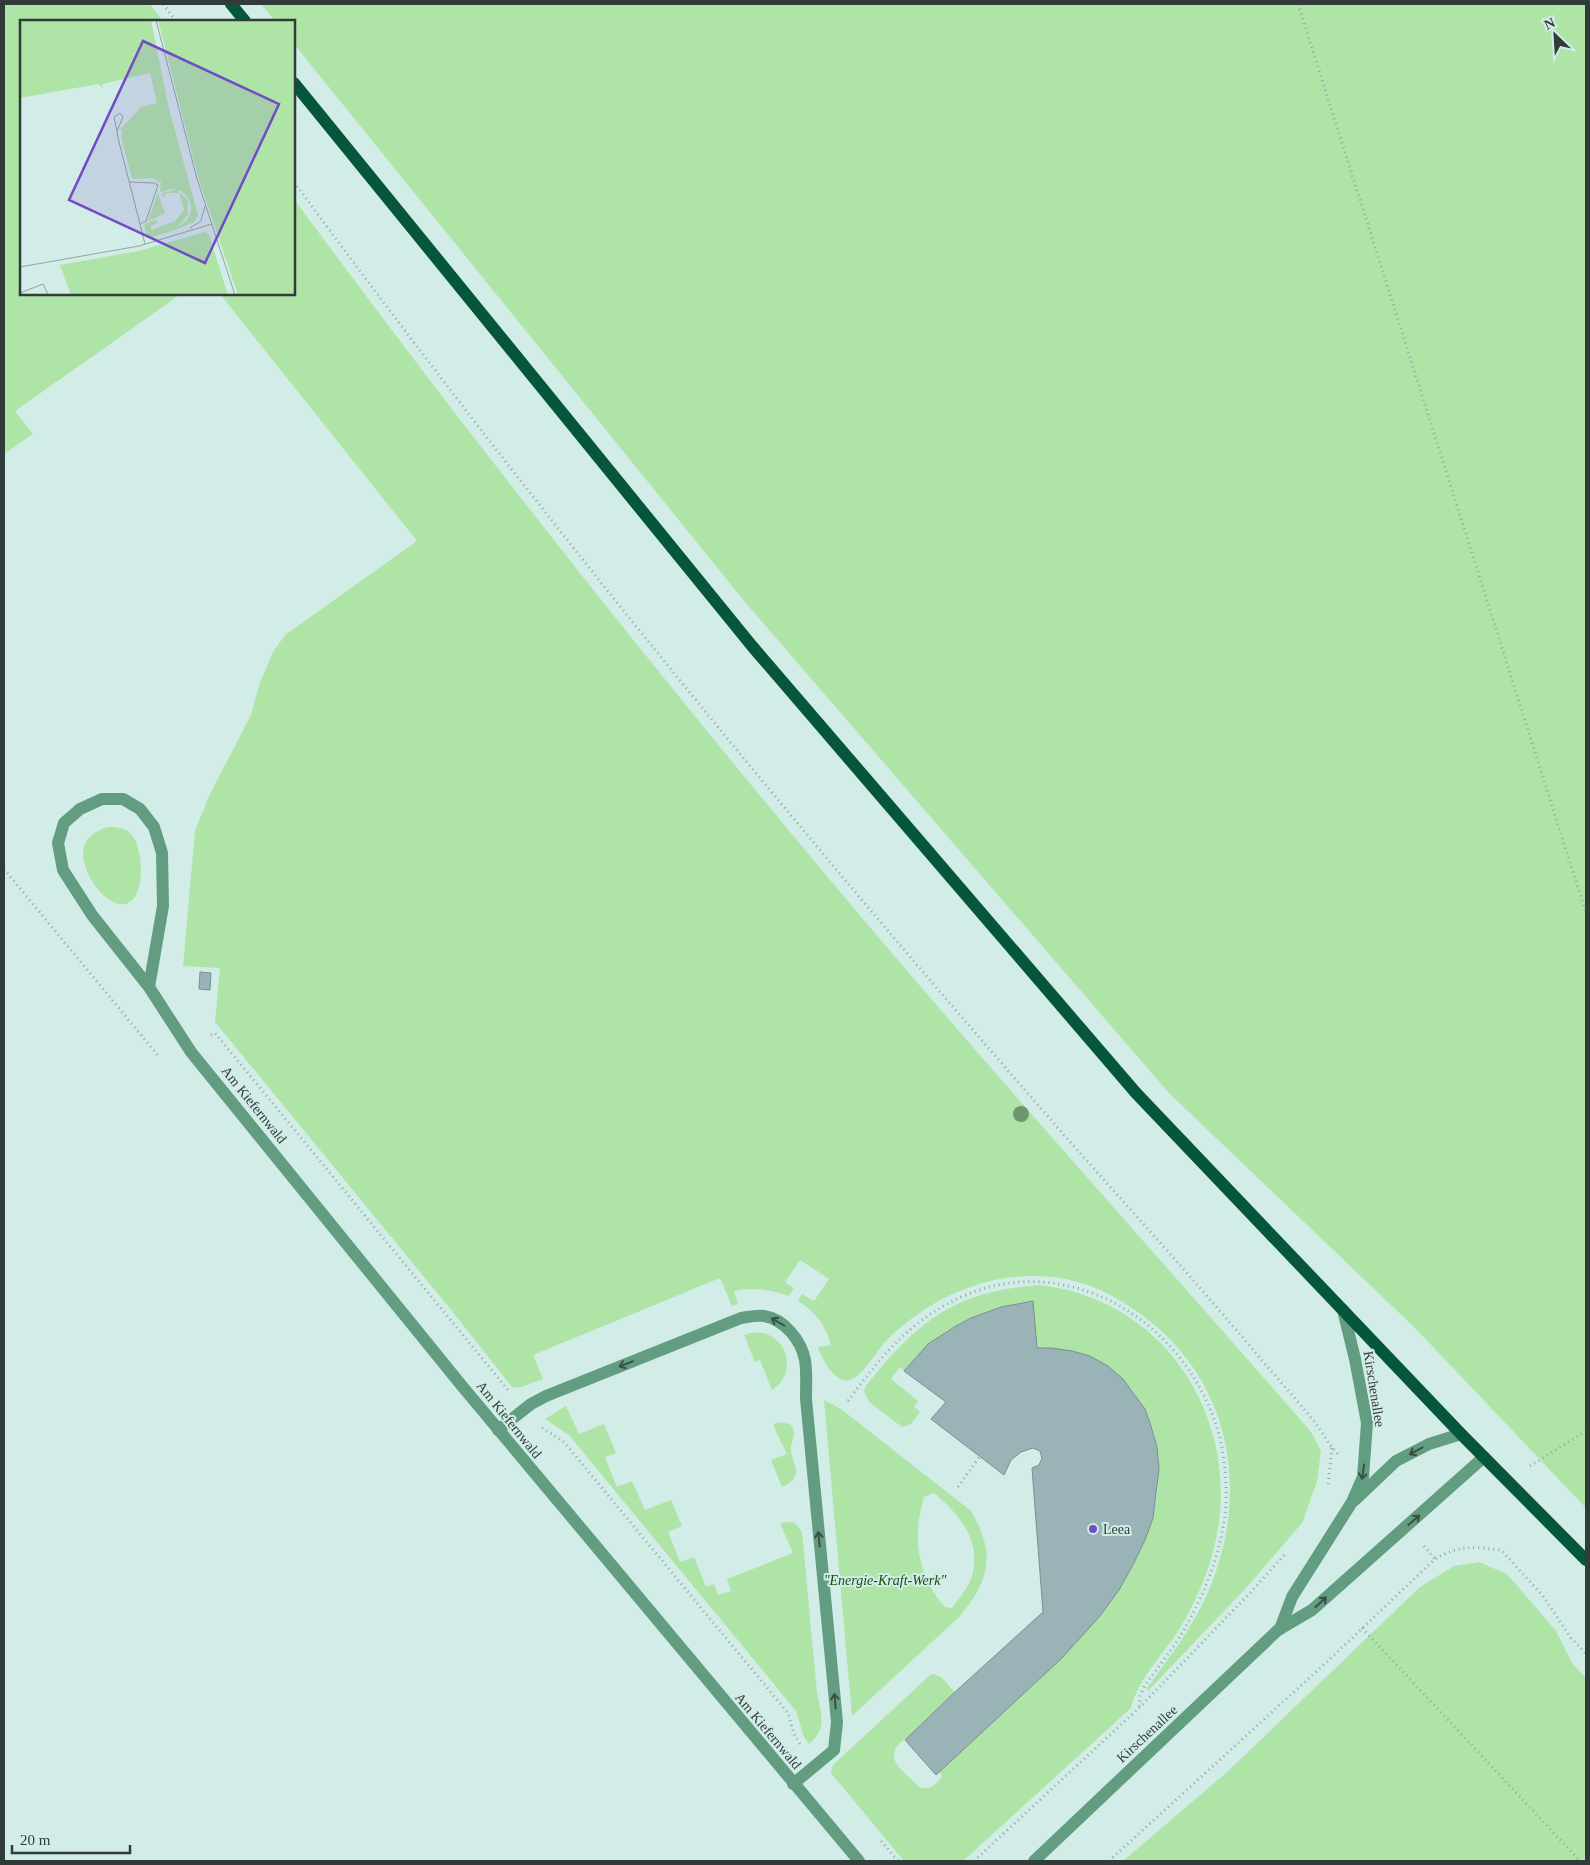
<svg xmlns="http://www.w3.org/2000/svg" width="1590" height="1865" viewBox="0 0 1590 1865" font-family="'Times New Roman',serif">
<style>
.green{fill:#aee5a6;fill-rule:evenodd}
.building{fill:#9ab3b6;stroke:#778f92}
.lines{fill:none;stroke-linecap:round;stroke-linejoin:round}
.path{stroke:#94a8a4;stroke-width:3;stroke-dasharray:1 4;stroke-linecap:butt}
.minor{stroke:#629d81;stroke-width:12}
.major{stroke:#06563b;stroke-width:12}
.tree{fill:#6c9570}
.oneway{stroke:#3b4f47}
.poi-dot{fill:#724cc4;stroke:#d2ece7;stroke-width:2}
.labels{text-anchor:middle;dominant-baseline:central;stroke-width:4;stroke-linejoin:round;paint-order:stroke}
.street-label{font-size:14px;fill:#313b39;stroke:#d2ece7}
.poi-label{font-size:14px;fill:#313b39;stroke:#d2ece7;text-anchor:start}
.park-label{font-size:14px;font-style:italic;fill:#184e0f;stroke:#d2ece7}
.inset-road{fill:none;stroke:#92a5a1;stroke-width:1}
.view{fill:#724cc4;fill-opacity:0.15;stroke:#724cc4;stroke-width:2.5}
.inset-edge{fill:none;stroke:#313b39;stroke-width:2.5}
</style>
<rect width="100%" height="100%" fill="#d2ece7"/>
<g class="green">
<polygon points="4,4 150,4 163,21 21,21 21,294 181,294 15,411 33,434 4,454"/>
<polygon points="261,4 1586,4 1586,1508 1415,1328 1169,1093 745,602 294,44 294,21 275,21"/>
<path d="M294 199C464 430 642 655 826 875 984 1064 1150 1247 1312 1433L1321 1451 1317 1481 1302 1523 1246 1588 1148 1691 1147 1688C1170 1657 1193 1627 1208 1592 1251 1493 1232 1381 1142 1315 1124 1302 1106 1291 1085 1284 1013 1261 937 1289 885 1342 876 1352 863 1376 850 1380 835 1384 822 1359 818 1347L831 1345C826 1326 815 1311 798 1301L802 1294 814 1301 829 1279 800 1260 785 1282 794 1288 789 1296C770 1289 754 1287 734 1291L738 1304 732 1306 720 1278 533 1355 543 1379 518 1388 512 1387 452 1311 215 1022 220 968 183 966 195 831 209 796 251 715 259 685 273 652 285 635 417 541 220 294H294Z"/>
<path d="M107 827C115 827 122 827 129 832 144 844 147 898 126 904 103 909 71 859 88 839 93 833 100 830 107 827Z"/>
<path d="M1039 1285C1173 1300 1249 1432 1211 1559 1204 1582 1193 1607 1180 1628 1164 1654 1139 1677 1131 1708L963 1861H904L831 1773 833 1765 929 1676 933 1674 941 1677 955 1692 908 1737C904 1739 902 1741 899 1744 886 1758 901 1770 911 1779 914 1782 919 1788 923 1788 931 1790 939 1782 942 1776L939 1772C967 1746 995 1720 1022 1694 1035 1682 1049 1671 1061 1658 1071 1647 1080 1635 1090 1623 1100 1612 1111 1601 1119 1589 1156 1534 1176 1459 1139 1400 1116 1363 1079 1347 1037 1348L1033 1301C980 1308 938 1329 904 1371L900 1367 891 1379 918 1401 914 1406 920 1412 911 1424 902 1427 869 1402 864 1391 865 1387C917 1322 952 1292 1039 1285Z"/>
<path d="M750 1333C757 1333 763 1332 769 1335 792 1346 793 1377 772 1390L760 1360 755 1362 744 1335Z"/>
<path d="M824 1400 841 1409 971 1511C996 1554 990 1580 960 1616L852 1716ZM934 1493C958 1513 980 1538 973 1572 971 1585 959 1598 952 1608L945 1607C917 1576 912 1537 924 1497Z"/>
<path d="M566 1406 579 1434 604 1424 616 1453 605 1457 617 1487 632 1481 645 1510 671 1500 682 1526 668 1532 680 1562 694 1557 706 1587 714 1584 718 1595 731 1591 727 1579 793 1553 780 1523 792 1522 796 1524 802 1532 817 1693C821 1714 828 1728 809 1744L804 1737 796 1711 569 1435 545 1419Z"/>
<path d="M778 1422 790 1424C797 1432 793 1437 791 1446 789 1462 809 1475 782 1487L771 1460 787 1454 773 1425Z"/>
<polygon points="1479,1562 1507,1574 1556,1631 1572,1663 1586,1678 1586,1861 1123,1861 1226,1773 1420,1587 1454,1566"/>
</g>
<g class="building">
<polygon points="200,972 211,973 210,990 199,989"/>
<polygon points="1033,1301 1037,1348 1052,1348 1072,1351 1090,1356 1108,1366 1123,1379 1145,1409 1151,1426 1157,1447 1159,1469 1153,1518 1145,1540 1133,1565 1119,1590 1100,1616 1061,1659 936,1775 905,1740 955,1692 1043,1612 1032,1468 1039,1465 1042,1458 1040,1451 1033,1448 1021,1452 1011,1460 1004,1475 931,1419 946,1402 904,1371 928,1344 956,1326 971,1318 1001,1307"/>
</g>
<g class="lines">
<g class="path">
<polyline points="163,4 176,21"/>
<polyline points="1298,4 1586,913"/>
<path d="M294 182C540 517 805 840 1080 1153 1137 1217 1194 1280 1249 1345 1272 1373 1297 1399 1319 1428 1325 1437 1330 1446 1338 1454"/>
<polyline points="4,869 160,1058"/>
<polyline points="211,1035 215,1033 508,1390"/>
<path d="M848 1401C881 1356 913 1317 966 1295 1069 1251 1181 1321 1215 1422 1224 1447 1227 1478 1226 1505 1223 1547 1206 1591 1185 1628 1174 1648 1157 1668 1144 1687L1140 1696 1139 1708"/>
<polyline points="542,1428 564,1442 788,1713 794,1734 800,1744"/>
<polyline points="1530,1466 1586,1431"/>
<polyline points="1328,1484 1332,1448"/>
<polyline points="958,1487 980,1456"/>
<polyline points="1424,1546 1435,1559"/>
<polyline points="1362,1628 1580,1861"/>
<polyline points="881,1841 898,1861"/>
<polyline points="974,1861 1139,1708 1250,1593 1285,1554"/>
<path d="M1109 1861 1330 1659 1435 1559C1462 1544 1472 1547 1501 1550L1543 1596 1571 1638 1586 1654"/>
</g>
<g class="minor">
<polyline points="149,987 163,906 162,853 154,827 140,809 123,799 102,799 80,809 64,823 58,843 63,870 92,915 149,987 191,1052 462,1386 859,1861"/>
<path d="M498 1430 531 1404 546 1396 741 1318C748 1317 756 1315 764 1316 784 1319 801 1340 805 1360 807 1372 806 1386 806 1399L837 1722 834 1750 793 1784"/>
<polyline points="1355,1500 1396,1461 1429,1444 1461,1434"/>
<polyline points="1280,1629 1292,1597 1352,1502 1363,1477 1367,1423 1355,1359 1343,1310"/>
<polyline points="1034,1861 1278,1630 1312,1610 1484,1457"/>
</g>
<g class="major">
<polyline points="231,4 245,21"/>
<polyline points="294,83 752,646 1136,1093 1461,1434 1586,1560"/>
</g>
</g>
<circle class="tree" cx="1021" cy="1114" r="8"/>
<defs><path id="oneway-shaft" d="M-6 0H5M1.5-3L5.5 0L1.5 3" fill="none" stroke-width="1.6" stroke-linecap="round" stroke-linejoin="round" transform="scale(1.25)"/></defs>
<g class="oneway">
<use href="#oneway-shaft" transform="translate(778 1322) rotate(-150)"/>
<use href="#oneway-shaft" transform="translate(626 1364) rotate(158)"/>
<use href="#oneway-shaft" transform="translate(1416 1451) rotate(152)"/>
<use href="#oneway-shaft" transform="translate(1363 1472) rotate(98)"/>
<use href="#oneway-shaft" transform="translate(1414 1520) rotate(-41)"/>
<use href="#oneway-shaft" transform="translate(819 1539) rotate(-95)"/>
<use href="#oneway-shaft" transform="translate(1321 1602) rotate(-42)"/>
<use href="#oneway-shaft" transform="translate(835 1701) rotate(-95)"/>
</g>
<circle class="poi-dot" cx="1093" cy="1529" r="5"/>
<g class="labels">
<g class="street-label">
<text transform="translate(254 1105) rotate(51)">Am Kiefernwald</text>
<text transform="translate(1374 1389) rotate(81)">Kirschenallee</text>
<text transform="translate(509 1420) rotate(51)">Am Kiefernwald</text>
<text transform="translate(768 1731) rotate(50)">Am Kiefernwald</text>
<text transform="translate(1147 1734) rotate(-43)">Kirschenallee</text>
</g>
<g class="poi-label">
<text x="1103" y="1529">Leea</text>
</g>
<g class="park-label">
<text x="885" y="1580">"Energie-Kraft-Werk"</text>
</g>
</g>
<g transform="translate(20 20)">
<rect width="275" height="275" fill="#d2ece7"/>
<path d="M0 0H131L149 89 178 195 174 202 152 211 129 218 127 217 124 204 136 200 137 203 130 206 132 210 155 201 164 190 159 173H145L144 178 142 173 156 170 168 180V195L155 209 167 200 169 196 171 188 168 177 161 171 152 169 140 172 141 160 139 163 133 158 112 159 101 116 103 112 100 110 121 87 137 83 130 53 82 64 83 68 78 64 0 78ZM138 0H275V275H218L179 160ZM138 173 145 193 128 201ZM185 212 189 215 208 275H51L40 245 118 231Z" fill="#aee5a6"/>
<path class="inset-road" d="M136 0 177 159 215 275M97 111 94 97 100 93 103 97 97 111 98 118 125 224M109 162 134 163 138 165 126 201 120 204M170 208 181 201 185 186M0 247 119 226 192 204M0 273 23 264 28 275"/>
<path class="view" d="M123 21 259 84 185 243 49 180Z"/>
<rect width="275" height="275" class="inset-edge"/>
</g>
<rect width="1590" height="1865" fill="none" stroke="#313b39" stroke-width="10"/>
<g transform="translate(1555 35) rotate(335)" stroke="#d2ece7" stroke-width="4" paint-order="stroke">
<path d="M0-4L9 19L0 12L-9 19Z" fill="#313b39"/>
<text y="-8" font-size="14" font-weight="bold" text-anchor="middle" fill="#313b39">N</text>
</g>
<path d="M12 1845v8h118v-8" fill="none" stroke="#313b39" stroke-width="2.5"/>
<text x="20" y="1845" font-size="15" fill="#313b39" stroke="#d2ece7" stroke-width="4" paint-order="stroke">20 m</text>
</svg>
